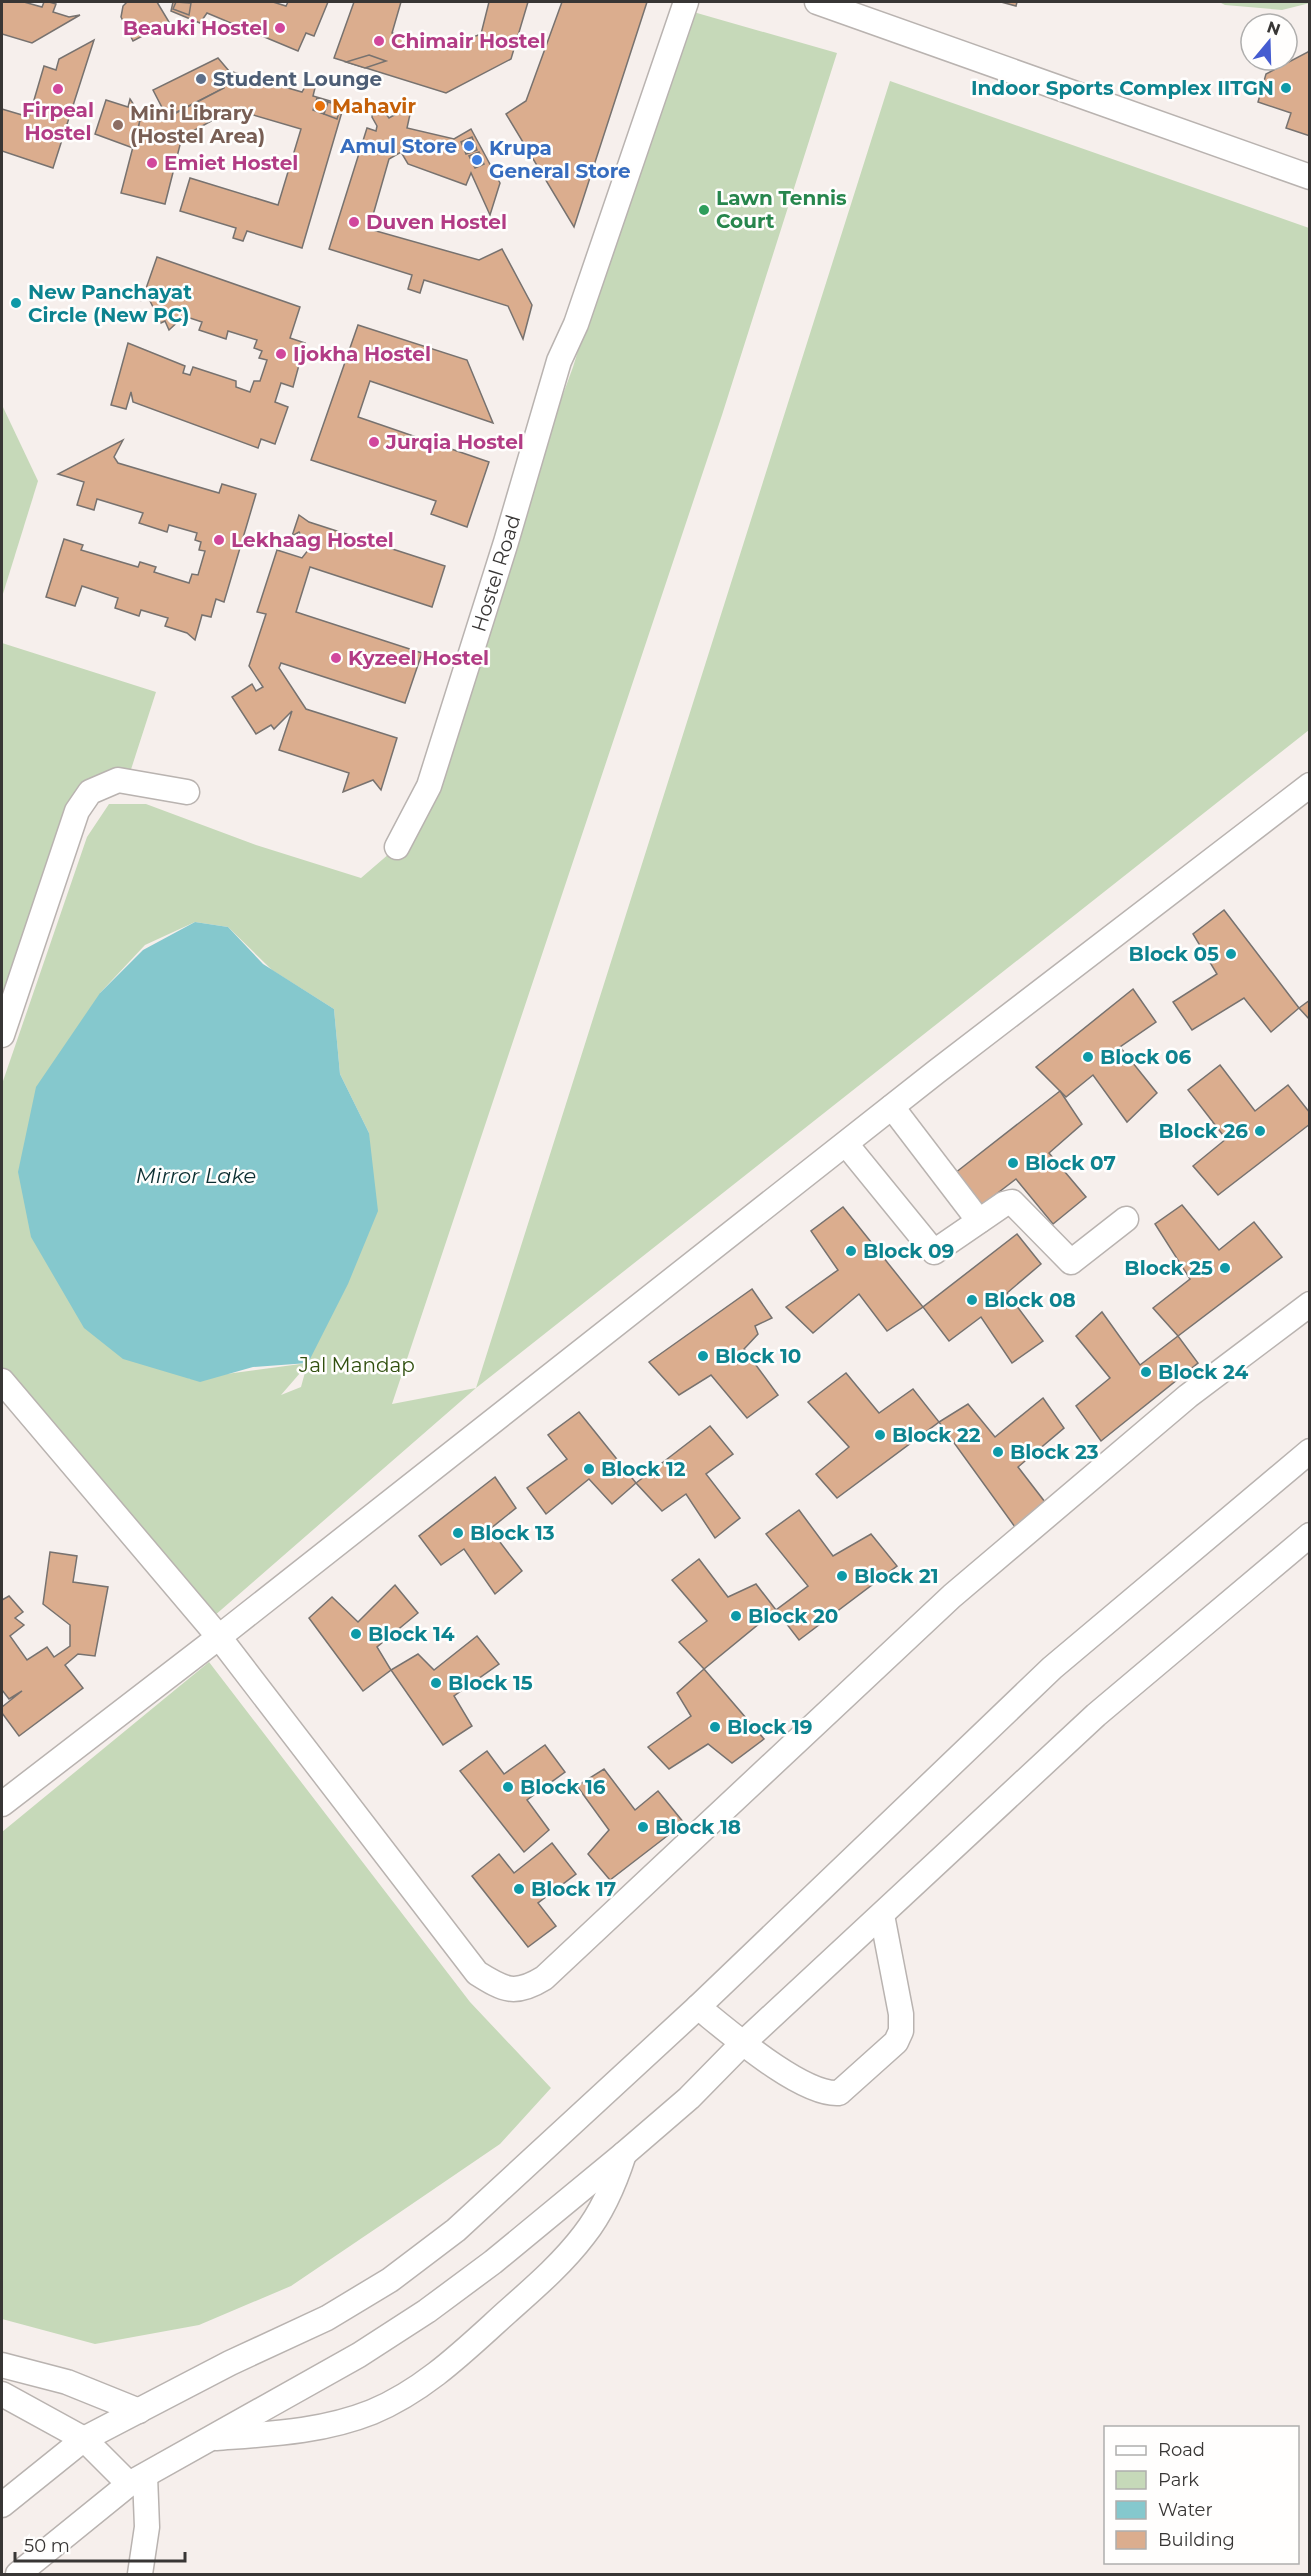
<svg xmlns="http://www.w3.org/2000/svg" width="1311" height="2576" viewBox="0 0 1311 2576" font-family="Montserrat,sans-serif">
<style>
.green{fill:#c6d9b9;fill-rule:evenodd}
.water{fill:#85c8cd}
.building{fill:#dbad8e;stroke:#77726f;stroke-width:1.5}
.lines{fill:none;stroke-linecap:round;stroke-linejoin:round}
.minor-casing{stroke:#b9b3b0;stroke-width:27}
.minor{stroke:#fff;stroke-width:24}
.hotel-dot{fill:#d1479c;stroke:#fffefd;stroke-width:2}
.service-dot{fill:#5c6f8a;stroke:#fffefd;stroke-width:2}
.culture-dot{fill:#0f9aa8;stroke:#fffefd;stroke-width:2}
.food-dot{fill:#e8710a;stroke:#fffefd;stroke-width:2}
.education-dot{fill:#8d6e63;stroke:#fffefd;stroke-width:2}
.shop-dot{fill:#3f7fe0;stroke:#fffefd;stroke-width:2}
.leisure-dot{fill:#2e9e5b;stroke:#fffefd;stroke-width:2}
.labels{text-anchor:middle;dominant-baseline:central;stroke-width:5;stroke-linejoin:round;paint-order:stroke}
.hotel-label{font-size:20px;font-weight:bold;fill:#b23c85;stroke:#fffefd;text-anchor:start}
.service-label{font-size:20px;font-weight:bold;fill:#4e5e75;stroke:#fffefd;text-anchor:start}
.culture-label{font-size:20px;font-weight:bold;fill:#0d838f;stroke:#fffefd;text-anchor:start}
.food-label{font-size:20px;font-weight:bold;fill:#c56008;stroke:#fffefd;text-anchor:start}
.education-label{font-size:20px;font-weight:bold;fill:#785e54;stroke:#fffefd;text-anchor:start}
.shop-label{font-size:20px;font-weight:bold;fill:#366cbe;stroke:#fffefd;text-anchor:end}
.leisure-label{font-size:20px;font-weight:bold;fill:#27864d;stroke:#fffefd;text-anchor:start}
.street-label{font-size:20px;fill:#383635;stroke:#fffefd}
.park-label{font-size:20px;fill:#31500f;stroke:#fffefd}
.water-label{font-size:21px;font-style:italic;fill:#0c2f32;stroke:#fffefd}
</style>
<rect width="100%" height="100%" fill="#f6efec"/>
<g class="green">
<polygon points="1219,2 1309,2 1310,3 1282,10 1225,5"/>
<path d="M683 9 837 53 722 415 392 1404 476 1388 890 81 1309 228V730L476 1388 206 1623 80 1473 2 1367V1084L87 837 109 804H146L256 845 361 878 397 847 573 367ZM195 922 228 927 272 970 334 1009 340 1074 369 1133 308 1363 189 1379 100 993 145 945ZM307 1365 301 1387 281 1395Z"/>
<polygon points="2,405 38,481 2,597"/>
<polygon points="2,643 156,692 125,788 77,811 2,1027"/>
<polygon points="209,1662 470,2002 551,2088 500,2144 390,2219 291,2286 199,2325 95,2344 2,2319 2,1832"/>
</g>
<polygon class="water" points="195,922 228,927 263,964 334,1009 340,1074 369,1133 378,1211 348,1284 308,1363 253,1367 200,1382 123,1359 84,1328 31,1237 18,1172 36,1087 100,993 143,950"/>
<g class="building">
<polygon points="2,2 24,2 42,7 44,2 49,2 56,4 53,12 69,17 80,15 32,43 2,34"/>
<polygon points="127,2 157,2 169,22 133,41 121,17 123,6"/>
<polygon points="173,2 273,2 286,6 288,2 328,2 314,36 306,33 298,51 207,13 200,23 171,11"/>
<polygon points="176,2 191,3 189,15 173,9"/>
<polygon points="354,2 401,2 392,33 443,49 481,34 489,2 528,2 511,59 446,93 334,58"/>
<polygon points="562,2 647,2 574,227 506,114 526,101"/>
<polygon points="1001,2 1017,2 1016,6"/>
<polygon points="94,40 53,168 2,151 2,109 29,117 44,66 56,70 59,59"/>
<polygon points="1310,49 1310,136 1286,128 1291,113 1258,102 1266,74 1308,52"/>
<polygon points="369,55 386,61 365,68 346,62"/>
<polygon points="218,58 229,71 224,88 167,117 153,90"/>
<polygon points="229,71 302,92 306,85 311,84 315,88 313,96 344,105 302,248 247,231 243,241 233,238 236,228 180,211 190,178 278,205 301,129 233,109 182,137 165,204 121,193 141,116 161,121 224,88"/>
<polygon points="317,98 328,102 324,114 313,110"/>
<polygon points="130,99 141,116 133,148 95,134 106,100 128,107"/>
<polygon points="328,102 341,106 337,119 324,114"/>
<polygon points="412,105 407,128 454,139 471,129 500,183 490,215 471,173 466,185 408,164 401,152 389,159 369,229 479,260 502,249 532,305 523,339 508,306 424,280 420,293 408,289 412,275 329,249 367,128 376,131 377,126 372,117 373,110 381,107 389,118"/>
<polygon points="472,137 477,150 466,154 461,142"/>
<polygon points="479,152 484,164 475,168 469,156"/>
<polygon points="157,257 300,307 290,338 305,343 293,387 281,383 275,402 288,407 275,444 261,439 258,448 133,402 131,392 126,409 111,405 128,343 185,366 183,373 190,375 193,367 236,381 236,387 250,392 254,381 260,381 267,360 259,358 262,351 254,348 257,340 228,331 226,339 199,330 202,322 184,316 169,330 165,321 161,323 148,297 142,300"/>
<polygon points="358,325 467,360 493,423 370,381 358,417 489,462 467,527 431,514 436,501 311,460"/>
<polygon points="123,440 114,457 118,463 219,493 222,484 256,494 224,602 216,599 211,617 202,615 195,640 187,633 165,626 168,618 141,610 139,616 115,608 118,598 82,586 75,606 46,597 64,539 83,545 81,550 138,567 140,562 156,567 154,572 189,583 192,574 198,575 205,551 199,550 201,542 195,540 197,533 169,525 167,532 139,523 143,513 97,499 94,510 77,505 84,482 58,474"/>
<polygon points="299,515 309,522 445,566 432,607 310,567 296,612 422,653 405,703 281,663 279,668 306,709 397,738 381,790 373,780 343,792 349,773 279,750 292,711 274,729 271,725 256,734 232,697 252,684 256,691 263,687 249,666 266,614 257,612 277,550 302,558 309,549 299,532 292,536"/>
<polygon points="1224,910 1299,1008 1271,1032 1244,998 1192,1030 1173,1002 1217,974 1193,934"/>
<polygon points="1133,989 1156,1022 1120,1047 1157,1093 1127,1122 1093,1075 1066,1097 1036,1067"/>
<polygon points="1310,1000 1310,1020 1299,1008"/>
<polygon points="1220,1065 1255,1111 1288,1085 1310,1113 1310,1124 1218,1195 1193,1166 1226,1139 1188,1090"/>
<polygon points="1060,1091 1082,1124 1049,1153 1086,1197 1053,1224 1016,1179 982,1205 955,1173"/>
<polygon points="1182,1205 1219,1250 1254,1222 1282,1257 1178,1336 1153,1308 1190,1279 1155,1224"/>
<polygon points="843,1207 923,1307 887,1331 859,1294 813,1333 786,1307 838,1270 811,1231"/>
<polygon points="1017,1234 1041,1264 1007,1293 1043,1341 1012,1363 981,1317 949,1341 923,1307"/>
<polygon points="752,1289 772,1318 755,1326 758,1334 744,1349 778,1395 747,1418 711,1375 679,1395 649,1362"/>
<polygon points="1102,1312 1140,1365 1178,1336 1198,1363 1101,1441 1076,1406 1110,1378 1076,1336"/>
<polygon points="846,1373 879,1413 913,1389 939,1422 837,1498 816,1474 849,1447 808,1402"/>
<polygon points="1043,1398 1064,1428 1018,1467 1045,1502 1015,1527 939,1422 968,1404 995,1437"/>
<polygon points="579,1412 636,1483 612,1504 589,1479 546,1514 527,1488 567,1459 548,1435"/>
<polygon points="710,1426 733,1454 706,1474 740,1518 715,1538 686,1494 662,1511 636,1483"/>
<polygon points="495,1477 516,1508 490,1529 522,1571 495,1594 464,1549 441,1565 419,1536"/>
<polygon points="799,1510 833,1556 871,1534 897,1566 799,1640 776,1610 808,1586 766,1534"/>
<polygon points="50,1552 77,1556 73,1582 108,1587 95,1656 78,1654 65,1665 83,1688 19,1736 2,1713 2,1707 22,1691 9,1699 2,1690 2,1600 9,1596 23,1612 15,1618 24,1625 10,1636 27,1660 47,1647 54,1657 70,1646 70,1625 43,1604"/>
<polygon points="699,1559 728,1597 756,1584 776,1610 704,1669 679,1642 707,1621 672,1580"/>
<polygon points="395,1585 418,1613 377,1647 391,1670 363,1691 309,1618 332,1597 358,1622"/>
<polygon points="477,1636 499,1664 454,1696 472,1726 443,1745 391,1670 418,1654 434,1670"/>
<polygon points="704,1669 764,1739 732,1763 708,1744 669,1769 648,1747 691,1716 677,1693"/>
<polygon points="545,1745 565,1772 527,1800 549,1830 524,1852 460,1771 487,1751 504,1774"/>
<polygon points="604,1769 635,1810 658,1791 684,1823 610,1880 588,1854 609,1830 577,1786"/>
<polygon points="552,1843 576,1874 538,1903 556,1926 528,1947 472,1876 499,1854 514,1873"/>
</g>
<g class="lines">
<defs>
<g id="minor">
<polyline points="817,2 1310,177"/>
<path d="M1310 785 936 1072 219 1637 477 1973C504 1990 515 1996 544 1978L952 1596 1188 1396 1310 1304"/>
<path id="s1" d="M397 847 429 786 506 542 559 361 576 324 686 2"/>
<polyline points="2,1035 77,811 90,792 118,780 187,792"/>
<polyline points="892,1107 979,1221"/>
<polyline points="846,1144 934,1252 1004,1204 1012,1202 1071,1262 1126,1219"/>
<polyline points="2,1381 219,1637 2,1804"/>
<path d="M698 2007C728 2031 802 2096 839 2093L896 2042 901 2031V2014L882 1915"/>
<polyline points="2,2365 67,2382 139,2411"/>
<polyline points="2,2394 84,2439 129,2484"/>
<path d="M216 2438C269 2434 322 2432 372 2412 425 2390 465 2350 507 2312 534 2288 562 2264 584 2235 603 2211 615 2182 624 2154"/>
<polyline points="2,2505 84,2439 230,2363 327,2318 390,2280 456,2230 698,2007 1052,1668 1310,1451"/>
<polyline points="18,2574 129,2484 359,2355 427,2311 493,2262 624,2154 689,2098 743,2043 1096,1715 1310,1535"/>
<polyline points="140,2574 147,2527 145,2476"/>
</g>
</defs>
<use href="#minor" class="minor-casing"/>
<use href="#minor" class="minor"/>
</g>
<g class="hotel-dot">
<circle cx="280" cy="28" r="6"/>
<circle cx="379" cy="41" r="6"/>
<circle cx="58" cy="89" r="6"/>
<circle cx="152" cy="163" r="6"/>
<circle cx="354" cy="222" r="6"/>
<circle cx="281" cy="354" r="6"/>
<circle cx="374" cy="442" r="6"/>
<circle cx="219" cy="540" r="6"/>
<circle cx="336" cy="658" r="6"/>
</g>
<circle class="service-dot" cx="201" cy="79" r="6"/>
<g class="culture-dot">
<circle cx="1286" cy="88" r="6"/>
<circle cx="16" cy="303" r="6"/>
<circle cx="1231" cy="954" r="6"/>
<circle cx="1088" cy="1057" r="6"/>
<circle cx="1260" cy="1131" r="6"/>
<circle cx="1013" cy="1163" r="6"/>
<circle cx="851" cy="1251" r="6"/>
<circle cx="1225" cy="1268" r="6"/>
<circle cx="972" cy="1300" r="6"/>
<circle cx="703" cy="1356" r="6"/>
<circle cx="1146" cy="1372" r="6"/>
<circle cx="880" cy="1435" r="6"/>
<circle cx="998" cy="1452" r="6"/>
<circle cx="589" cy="1469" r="6"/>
<circle cx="458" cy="1533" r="6"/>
<circle cx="842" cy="1576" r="6"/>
<circle cx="736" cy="1616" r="6"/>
<circle cx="356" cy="1634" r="6"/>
<circle cx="436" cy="1683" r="6"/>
<circle cx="715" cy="1727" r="6"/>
<circle cx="508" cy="1787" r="6"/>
<circle cx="643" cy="1827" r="6"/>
<circle cx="519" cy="1889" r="6"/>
</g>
<circle class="food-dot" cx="320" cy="106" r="6"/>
<circle class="education-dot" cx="118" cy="125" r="6"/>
<g class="shop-dot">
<circle cx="469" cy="146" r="6"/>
<circle cx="477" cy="160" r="6"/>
</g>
<circle class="leisure-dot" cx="704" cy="210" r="6"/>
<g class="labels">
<g class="hotel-label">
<text x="268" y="28" text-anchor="end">Beauki Hostel</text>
<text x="391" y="41">Chimair Hostel</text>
<text x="58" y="110" text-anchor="middle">Firpeal<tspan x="58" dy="23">Hostel</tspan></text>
<text x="164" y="163">Emiet Hostel</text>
<text x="366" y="222">Duven Hostel</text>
<text x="293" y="354">Ijokha Hostel</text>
<text x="386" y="442">Jurqia Hostel</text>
<text x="231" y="540">Lekhaag Hostel</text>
<text x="348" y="658">Kyzeel Hostel</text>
</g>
<g class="service-label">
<text x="213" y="79">Student Lounge</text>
</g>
<g class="culture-label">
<text x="1274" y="88" text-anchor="end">Indoor Sports Complex IITGN</text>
<text x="28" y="292">New Panchayat<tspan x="28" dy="23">Circle (New PC)</tspan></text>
<text x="1219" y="954" text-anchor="end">Block 05</text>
<text x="1100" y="1057">Block 06</text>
<text x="1248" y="1131" text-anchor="end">Block 26</text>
<text x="1025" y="1163">Block 07</text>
<text x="863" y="1251">Block 09</text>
<text x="1213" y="1268" text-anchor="end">Block 25</text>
<text x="984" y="1300">Block 08</text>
<text x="715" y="1356">Block 10</text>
<text x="1158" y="1372">Block 24</text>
<text x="892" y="1435">Block 22</text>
<text x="1010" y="1452">Block 23</text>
<text x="601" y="1469">Block 12</text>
<text x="470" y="1533">Block 13</text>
<text x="854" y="1576">Block 21</text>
<text x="748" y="1616">Block 20</text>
<text x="368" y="1634">Block 14</text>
<text x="448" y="1683">Block 15</text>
<text x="727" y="1727">Block 19</text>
<text x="520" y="1787">Block 16</text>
<text x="655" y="1827">Block 18</text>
<text x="531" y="1889">Block 17</text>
</g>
<g class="food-label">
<text x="332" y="106">Mahavir</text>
</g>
<g class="education-label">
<text x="130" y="113">Mini Library<tspan x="130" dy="23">(Hostel Area)</tspan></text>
</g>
<g class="shop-label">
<text x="457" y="146">Amul Store</text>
<text x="489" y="148" text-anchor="start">Krupa<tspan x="489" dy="23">General Store</tspan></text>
</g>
<g class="leisure-label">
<text x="716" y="198">Lawn Tennis<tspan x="716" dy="23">Court</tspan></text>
</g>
<g class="street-label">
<text stroke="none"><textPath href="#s1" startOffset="292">Hostel Road</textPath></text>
</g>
<g class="park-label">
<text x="357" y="1365">Jal Mandap</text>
</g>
<g class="water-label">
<text x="196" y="1175">Mirror Lake</text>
</g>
</g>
<rect width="1311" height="2576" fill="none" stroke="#383635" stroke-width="6"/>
<rect x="1104" y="2426" width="195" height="138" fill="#fffefd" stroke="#afaead" stroke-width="1.5"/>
<rect x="1116" y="2446" width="30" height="9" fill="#ffffff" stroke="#afaead" stroke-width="1.5"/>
<text x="1158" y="2456" font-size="18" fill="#383635">Road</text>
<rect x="1116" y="2471" width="30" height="18" fill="#c6d9b9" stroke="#afaead" stroke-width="1.5"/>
<text x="1158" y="2486" font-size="18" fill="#383635">Park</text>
<rect x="1116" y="2501" width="30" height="18" fill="#85c8cd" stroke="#afaead" stroke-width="1.5"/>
<text x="1158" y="2516" font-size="18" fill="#383635">Water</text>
<rect x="1116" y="2531" width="30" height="18" fill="#dbad8e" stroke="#afaead" stroke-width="1.5"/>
<text x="1158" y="2546" font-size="18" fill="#383635">Building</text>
<g transform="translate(1269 42) rotate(19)"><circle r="28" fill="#fffefd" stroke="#afaead" stroke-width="1.5"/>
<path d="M0-4.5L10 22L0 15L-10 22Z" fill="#455cd0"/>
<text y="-9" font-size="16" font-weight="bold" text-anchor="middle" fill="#383635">N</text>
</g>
<path d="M15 2552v9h170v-9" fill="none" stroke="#383635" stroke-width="3"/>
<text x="24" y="2552" font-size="18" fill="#383635" stroke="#fffefd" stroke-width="4.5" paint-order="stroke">50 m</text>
</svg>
